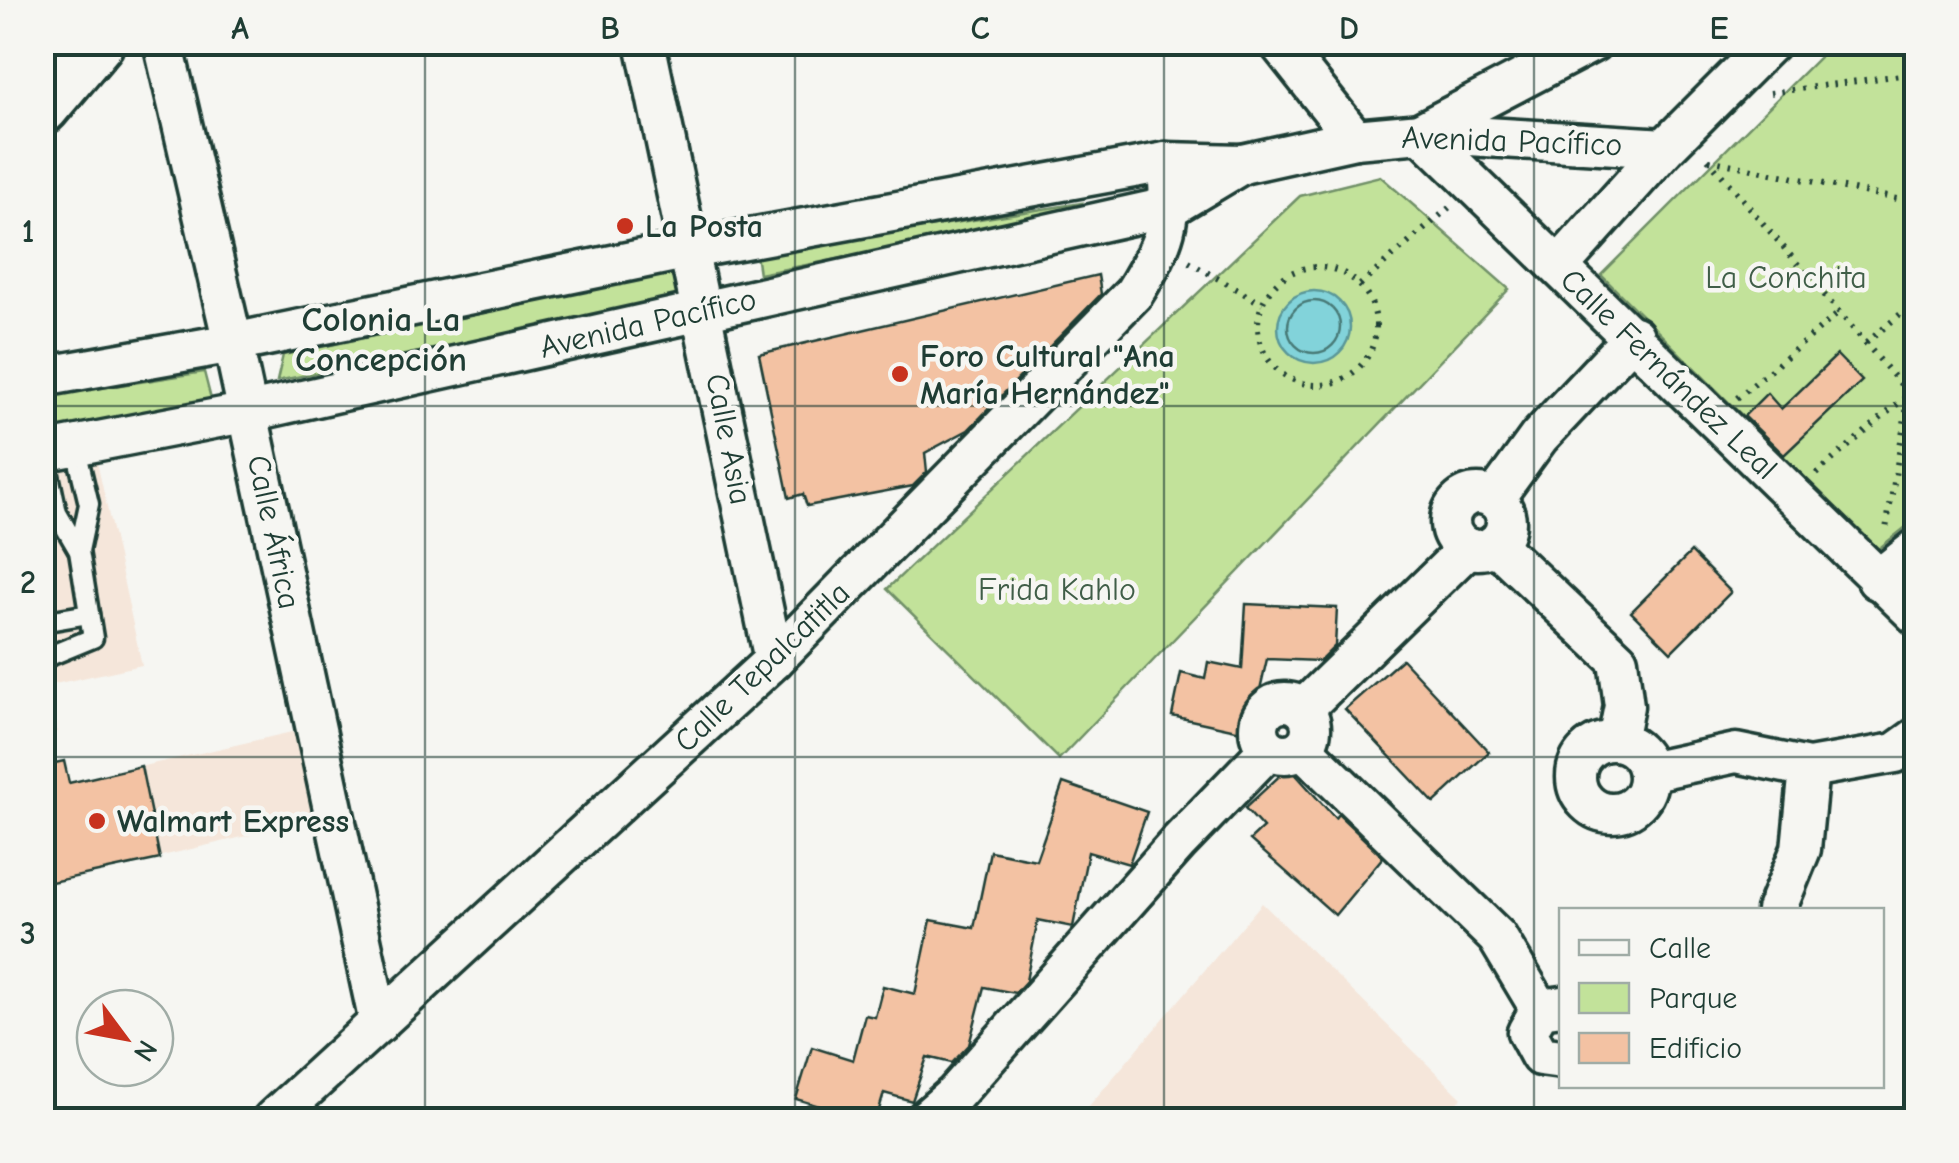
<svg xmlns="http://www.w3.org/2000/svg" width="1959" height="1163" viewBox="0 0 1959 1163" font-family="'Comic Neue',sans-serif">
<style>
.built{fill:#f5e6da}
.green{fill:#c2e29a;stroke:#709067;stroke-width:2.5}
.water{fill:#82d3da;stroke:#5a9798;stroke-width:2.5}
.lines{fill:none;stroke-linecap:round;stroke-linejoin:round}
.shore{stroke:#477976;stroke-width:2.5}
.building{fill:#f3c2a3;stroke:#1f3d34;stroke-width:2.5}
.service-casing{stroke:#1f3d34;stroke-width:25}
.minor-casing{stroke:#1f3d34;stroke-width:45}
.secondary-casing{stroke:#1f3d34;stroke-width:60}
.path{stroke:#1f3d34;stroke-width:6;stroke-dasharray:2.5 8;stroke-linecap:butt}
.service{stroke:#f6f6f2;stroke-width:18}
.minor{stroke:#f6f6f2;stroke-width:38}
.secondary{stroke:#f6f6f2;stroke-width:52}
.grid{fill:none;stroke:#1f3d34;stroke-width:2.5;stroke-opacity:0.55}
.poi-dot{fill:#c8321e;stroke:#f6f6f2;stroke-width:4}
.labels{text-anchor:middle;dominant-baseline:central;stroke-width:9;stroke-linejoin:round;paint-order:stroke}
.street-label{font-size:32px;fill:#1f3d34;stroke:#f6f6f2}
.poi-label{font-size:32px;font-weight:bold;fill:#1f3d34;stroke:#f6f6f2;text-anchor:start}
.park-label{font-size:32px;fill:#405e48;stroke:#f6f6f2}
.neighbourhood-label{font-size:35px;font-weight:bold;fill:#1f3d34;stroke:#f6f6f2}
.neatline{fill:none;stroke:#1f3d34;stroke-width:4}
.grid-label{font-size:32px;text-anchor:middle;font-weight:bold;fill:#1f3d34}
</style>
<rect width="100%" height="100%" fill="#f6f6f2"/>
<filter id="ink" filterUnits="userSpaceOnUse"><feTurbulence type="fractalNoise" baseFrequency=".01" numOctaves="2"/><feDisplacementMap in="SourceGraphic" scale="20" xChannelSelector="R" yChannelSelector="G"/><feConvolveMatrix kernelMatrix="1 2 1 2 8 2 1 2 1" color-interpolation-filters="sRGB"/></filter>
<g filter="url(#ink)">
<g class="built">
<polygon points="97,462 142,665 50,685 57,732 43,735 43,470"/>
<polygon points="309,728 327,817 43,884 42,766 64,761 69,783"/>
<polygon points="1262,903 1462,1098 1442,1120 1077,1120"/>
</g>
<g class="green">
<polygon points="1833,43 1916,43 1916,519 1877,550 1601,275"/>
<polygon points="1380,176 1509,289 1059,759 887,589 1300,196"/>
<polygon points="1081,203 1069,215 759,274 756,254"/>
<polygon points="677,272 684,298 277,381 283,355"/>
<polygon points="204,372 212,403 43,435 43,397"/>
</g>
<circle class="water" cx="1314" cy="327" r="36"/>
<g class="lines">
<circle class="shore" cx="1314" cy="327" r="26"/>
</g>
<g class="building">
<polygon points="1098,275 1101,294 968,430 925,453 927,472 913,486 807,506 803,494 789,498 759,354"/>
<polygon points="1837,355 1862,381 1784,455 1744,416 1767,393 1781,409"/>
<polygon points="1691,552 1731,592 1671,652 1631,612"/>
<polygon points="1246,604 1337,608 1335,646 1320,661 1267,659 1250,733 1172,716 1181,673 1205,679 1208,662 1242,669"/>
<polygon points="1402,659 1489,752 1434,803 1345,709"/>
<polygon points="64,761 69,783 141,766 160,859 42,884 42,766"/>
<polygon points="1289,767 1335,818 1338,814 1383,857 1335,915 1250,840 1263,828 1245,808"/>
<polygon points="1063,783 1147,812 1129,864 1088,852 1073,927 1038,920 1026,981 1015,993 984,987 969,1045 952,1063 927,1057 912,1101 884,1093 876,1120 866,1120 796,1099 812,1047 853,1060 865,1015 875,1017 883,986 915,994 931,920 974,928 990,851 1036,860"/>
</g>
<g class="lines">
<defs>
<g id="service">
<polyline points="75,445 89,504 79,551"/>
<polyline points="42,622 89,614"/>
<polyline points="42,659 93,638 79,551 57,513 44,451"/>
</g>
<g id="minor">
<polyline points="163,42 233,343 379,1023"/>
<polyline points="645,42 774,660"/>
<polyline points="1278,42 1355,139"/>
<polyline points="1423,131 1593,42"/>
<polyline points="1421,133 1916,615"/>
<polyline points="1559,266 1665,148 1771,42"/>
<polyline points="42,377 233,343 690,249 1166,162 1242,164 1355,139 1421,133 1665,148"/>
<polyline points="42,452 249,412 1172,206 1242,164"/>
<circle cx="1478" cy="522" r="28"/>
<polyline points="1494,499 1539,437 1634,336"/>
<polyline points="1495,544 1618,660 1624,706 1617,741"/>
<polyline points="1877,580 1916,549"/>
<circle cx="1285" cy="728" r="26"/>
<polyline points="1303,709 1468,548"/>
<circle cx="1612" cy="777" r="36"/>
<polyline points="1302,748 1497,937 1540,1009"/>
<polyline points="1648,772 1736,753 1809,768 1895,753 1916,738"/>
<polyline points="1776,910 1801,849 1809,768"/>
<polyline points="1562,1006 1540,1009 1527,1032 1540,1056 1562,1059"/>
<path d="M272 1120 774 660 1134 293C1165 243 1174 221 1166 162"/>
<polyline points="925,1120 955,1094 1179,842 1269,749"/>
</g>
<polyline id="secondary" points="42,107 97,42"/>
</defs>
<use href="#service" class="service-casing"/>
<use href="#minor" class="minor-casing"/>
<use href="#secondary" class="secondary-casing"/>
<g class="path">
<polyline points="1770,93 1916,73"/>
<polyline points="1708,159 1909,394 1886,529"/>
<polyline points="1709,160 1916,203"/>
<polyline points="1189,262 1262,304"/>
<circle cx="1317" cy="326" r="59"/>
<polyline points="1360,285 1451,206"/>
<polyline points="1866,343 1916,301"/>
<polyline points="1737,398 1840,312"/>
<polyline points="1816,474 1909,394 1916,399"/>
</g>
<use href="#service" class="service"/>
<use href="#minor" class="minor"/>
<use href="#secondary" class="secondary"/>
</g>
</g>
<path class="grid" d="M425 42V1120M795 42V1120M1164 42V1120M1534 42V1120M42 406H1916M42 757H1916"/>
<g class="poi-dot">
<circle cx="625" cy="226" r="10"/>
<circle cx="900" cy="374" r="10"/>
<circle cx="97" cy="821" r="10"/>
</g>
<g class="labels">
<g class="street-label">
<text transform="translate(1512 141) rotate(2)">Avenida Pacífico</text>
<text transform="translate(648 323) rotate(-13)">Avenida Pacífico</text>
<text transform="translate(1669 374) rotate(44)">Calle Fernández Leal</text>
<text transform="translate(729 439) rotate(79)">Calle Asia</text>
<text transform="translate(274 532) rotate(78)">Calle África</text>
<text transform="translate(762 667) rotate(-44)">Calle Tepalcatitla</text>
</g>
<g class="poi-label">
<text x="645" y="226">La Posta</text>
<text x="920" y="356">Foro Cultural "Ana<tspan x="920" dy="37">María Hernández"</tspan></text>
<text x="117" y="821">Walmart Express</text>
</g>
<g class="park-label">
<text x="1786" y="277">La Conchita</text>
<text x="1057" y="589">Frida Kahlo</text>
</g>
<g class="neighbourhood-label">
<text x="381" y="319">Colonia La<tspan x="381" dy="40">Concepción</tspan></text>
</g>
</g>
<rect width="1959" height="1163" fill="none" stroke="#f6f6f2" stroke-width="110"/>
<rect x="1559" y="908" width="325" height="180" fill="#f6f6f2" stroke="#a0aca6" stroke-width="2.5"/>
<rect x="1579" y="940" width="50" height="15" fill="#f6f6f2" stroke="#a0aca6" stroke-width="2.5"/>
<text x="1649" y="958" font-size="30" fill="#1f3d34">Calle</text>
<rect x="1579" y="983" width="50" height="30" fill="#c2e29a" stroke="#a0aca6" stroke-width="2.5"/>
<text x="1649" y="1008" font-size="30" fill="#1f3d34">Parque</text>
<rect x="1579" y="1033" width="50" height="30" fill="#f3c2a3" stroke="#a0aca6" stroke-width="2.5"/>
<text x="1649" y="1058" font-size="30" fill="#1f3d34">Edificio</text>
<g transform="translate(125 1038) rotate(122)"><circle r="48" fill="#f6f6f2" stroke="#a0aca6" stroke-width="2.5"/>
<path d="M0-8L18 38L0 25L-18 38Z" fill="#c8321e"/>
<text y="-15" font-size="28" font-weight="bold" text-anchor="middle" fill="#1f3d34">N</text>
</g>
<rect x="55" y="55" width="1849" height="1053" class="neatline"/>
<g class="grid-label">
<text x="240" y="39">A</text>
<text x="610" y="39">B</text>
<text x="980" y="39">C</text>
<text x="1349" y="39">D</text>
<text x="1719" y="39">E</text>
<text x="28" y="242">1</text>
<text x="28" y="593">2</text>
<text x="28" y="944">3</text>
</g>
</svg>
